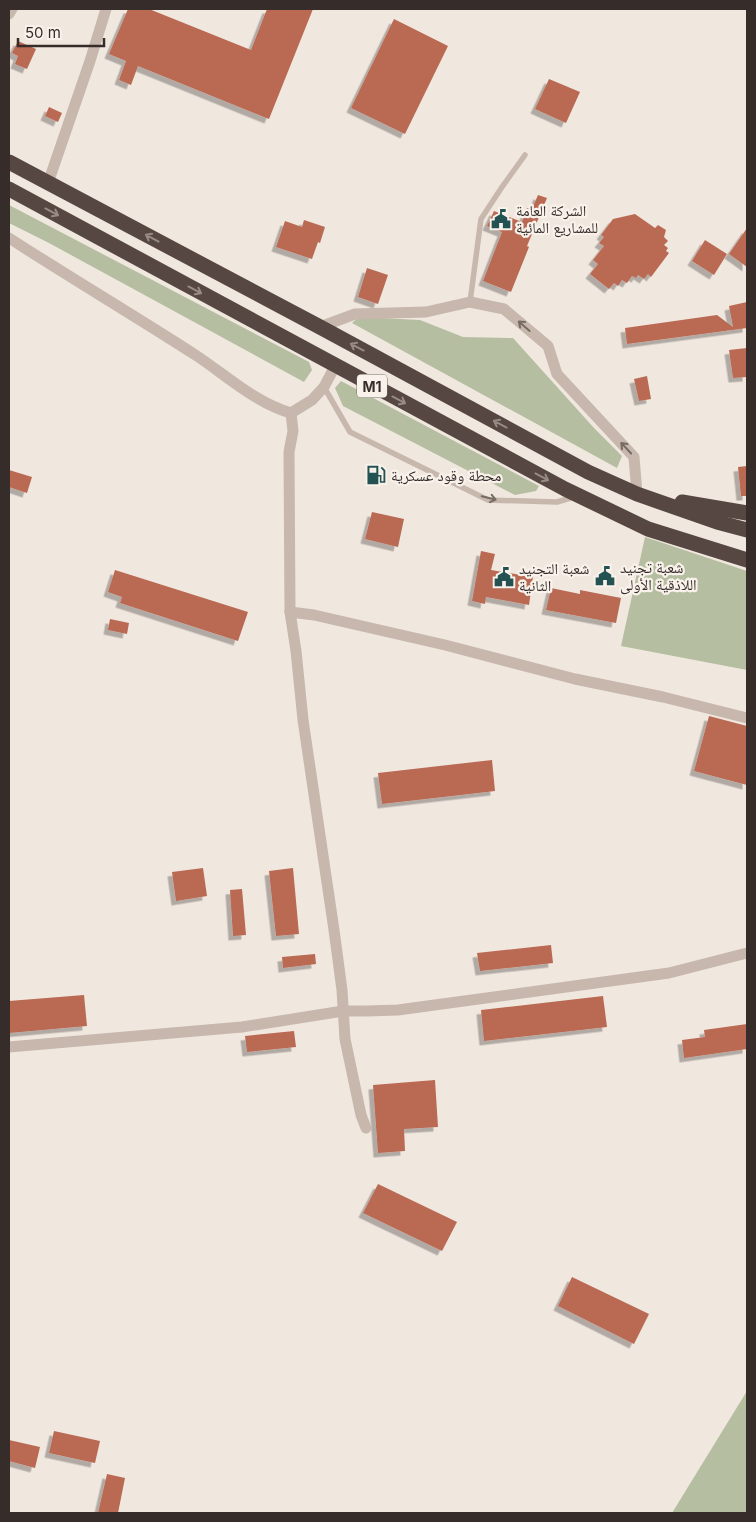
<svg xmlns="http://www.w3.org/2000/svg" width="756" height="1522" viewBox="0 0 756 1522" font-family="Inter,'Noto Naskh Arabic',sans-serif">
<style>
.green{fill:#b5bea0}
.building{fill:#ba6953;filter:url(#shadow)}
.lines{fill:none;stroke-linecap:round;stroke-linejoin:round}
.lane{stroke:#c7b7ac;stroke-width:5.5}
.street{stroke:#c7b7ac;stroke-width:11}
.highway{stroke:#564742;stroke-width:15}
.oneway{stroke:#978b86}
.oneway2{stroke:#776b64}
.labels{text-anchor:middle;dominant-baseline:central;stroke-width:4.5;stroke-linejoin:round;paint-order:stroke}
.shield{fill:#f8f2eb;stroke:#706864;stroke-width:1}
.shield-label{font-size:14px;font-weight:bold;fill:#362d2a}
.poi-label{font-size:15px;fill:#362d2a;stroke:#f8f2eb;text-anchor:start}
</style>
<defs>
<filter id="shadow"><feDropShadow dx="-4.5" dy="4.5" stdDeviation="0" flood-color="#0004"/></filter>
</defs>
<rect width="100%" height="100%" fill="#f0e7df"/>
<g class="green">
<polygon points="9,205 309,362 312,370 304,382 49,243 9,223"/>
<polygon points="359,317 420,320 463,337 513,338 594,428 622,456 617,468 352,323"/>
<polygon points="341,381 539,486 536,491 515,495 343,406 335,388"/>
<polygon points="645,537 747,571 747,670 621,646"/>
<polygon points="747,1391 747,1513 672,1513"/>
</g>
<g class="building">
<polygon points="128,9 149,9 251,50 267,9 313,9 269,119 138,66 131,85 119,80 126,61 109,54"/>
<polygon points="394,19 448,46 405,134 351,108"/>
<polygon points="18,41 36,49 27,69 15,64 18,56 12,53"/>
<polygon points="549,79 580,92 566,123 535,109"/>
<polygon points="49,107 62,113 58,122 45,116"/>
<polygon points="538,195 547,198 527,246 529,247 511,292 483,281 502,232 487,226 494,211 522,222 527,208 532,209"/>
<polygon points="635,214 655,228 658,225 666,230 664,237 668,241 664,245 668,248 666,251 669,253 651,277 648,274 644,279 638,275 636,278 632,276 627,283 622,280 618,286 614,283 609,289 590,274 598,264 593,260 604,246 599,243 604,237 601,235 613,219"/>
<polygon points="304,220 325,227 320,243 318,242 312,259 276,247 285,221 302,227"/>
<polygon points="747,228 747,267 729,254"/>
<polygon points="705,240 727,254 714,275 692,261"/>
<polygon points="367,268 388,275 378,304 358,297"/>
<polygon points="747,302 747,328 627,344 625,328 717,315 733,327 729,306"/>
<polygon points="747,348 747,377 733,378 729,350"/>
<polygon points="647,376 651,399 639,401 634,379"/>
<polygon points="747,466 747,496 741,496 738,467"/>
<polygon points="9,470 32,477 27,493 9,487"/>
<polygon points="372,512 404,519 398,547 365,539"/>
<polygon points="481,551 495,554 491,570 533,577 529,605 486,597 485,604 472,601"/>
<polygon points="115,570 248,612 238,641 120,603 122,597 108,592"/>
<polygon points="551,588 580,594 580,590 621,598 616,623 546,610"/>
<polygon points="110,619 129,623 127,634 108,630"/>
<polygon points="709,716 747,726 747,785 694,771"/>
<polygon points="492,760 495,791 382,804 378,773"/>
<polygon points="203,868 207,896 176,901 172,872"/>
<polygon points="293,868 299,934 276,936 269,871"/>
<polygon points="242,889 246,935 233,936 230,890"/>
<polygon points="551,945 553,963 480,971 477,953"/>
<polygon points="315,954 316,964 283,968 282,957"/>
<polygon points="84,995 87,1026 9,1033 9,1001"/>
<polygon points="603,996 607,1027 484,1041 481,1010"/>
<polygon points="747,1024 747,1049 684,1058 682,1040 705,1037 704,1030"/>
<polygon points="294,1031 296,1047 247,1052 245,1036"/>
<polygon points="435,1080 438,1127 404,1129 405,1151 378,1153 373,1085"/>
<polygon points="378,1184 457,1222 442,1251 363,1213"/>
<polygon points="572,1277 649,1314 634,1344 558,1306"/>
<polygon points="54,1431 100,1441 95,1463 49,1453"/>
<polygon points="9,1440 40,1447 35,1468 9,1461"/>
<polygon points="107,1474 125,1478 118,1513 98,1513"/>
</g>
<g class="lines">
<g class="lane">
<polyline points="470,302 481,219 502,187 525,155"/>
<polyline points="324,387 350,432 488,500 557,502 574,497"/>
</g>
<g class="street">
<polyline points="9,14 12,9"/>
<polyline points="48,183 90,61 106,9"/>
<path d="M9 238C71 278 135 316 197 356 227 376 256 403 291 413L312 400 324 387 335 366"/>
<polyline points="320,327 355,314 426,312 470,302 504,309 548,346 557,374 634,457 637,494"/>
<polyline points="291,413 293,431 289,452 290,612 296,651 303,720 334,930 342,990 345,1039 361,1115 366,1128"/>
<polyline points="290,612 314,615 445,645 575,679 663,697 747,718"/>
<polyline points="9,1047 242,1027 343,1011 367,1011 398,1010 669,973 747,953"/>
</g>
<g class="highway">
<polyline points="9,162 320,327 588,472 637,494 717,522 747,530"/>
<polyline points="9,189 565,489 648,529 747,560"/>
<polyline points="682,502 747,513"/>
</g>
</g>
<defs><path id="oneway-shaft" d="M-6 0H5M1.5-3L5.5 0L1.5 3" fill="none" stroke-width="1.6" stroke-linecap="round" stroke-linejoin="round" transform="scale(1.25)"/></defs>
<g class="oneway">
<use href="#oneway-shaft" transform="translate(52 212) rotate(28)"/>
<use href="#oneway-shaft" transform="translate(152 238) rotate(-152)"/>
<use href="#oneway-shaft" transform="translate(195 290) rotate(28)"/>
<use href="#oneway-shaft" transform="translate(357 347) rotate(-152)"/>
<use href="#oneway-shaft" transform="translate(399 400) rotate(28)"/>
<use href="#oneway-shaft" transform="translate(500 424) rotate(-152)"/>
<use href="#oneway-shaft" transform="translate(542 477) rotate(28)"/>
</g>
<g class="oneway2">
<use href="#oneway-shaft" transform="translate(524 326) rotate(-139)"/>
<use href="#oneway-shaft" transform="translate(626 448) rotate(-133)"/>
<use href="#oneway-shaft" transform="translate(489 498) rotate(14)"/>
</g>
<defs>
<symbol id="civic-bare" viewBox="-9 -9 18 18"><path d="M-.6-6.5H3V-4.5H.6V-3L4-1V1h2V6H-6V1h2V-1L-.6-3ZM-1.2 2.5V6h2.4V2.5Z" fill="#245253" stroke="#f8f2eb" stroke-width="2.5" paint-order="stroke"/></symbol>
<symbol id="fuel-bare" viewBox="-9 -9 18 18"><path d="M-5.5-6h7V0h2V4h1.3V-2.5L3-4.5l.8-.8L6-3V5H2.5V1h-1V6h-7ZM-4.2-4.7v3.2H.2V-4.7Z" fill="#245253" stroke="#f8f2eb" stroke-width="2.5" paint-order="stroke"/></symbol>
</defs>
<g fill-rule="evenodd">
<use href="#civic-bare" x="487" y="205" width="28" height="28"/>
<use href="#fuel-bare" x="362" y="461" width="28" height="28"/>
<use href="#civic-bare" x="591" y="562" width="28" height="28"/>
<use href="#civic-bare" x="490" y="563" width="28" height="28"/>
</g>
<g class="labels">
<rect class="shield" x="357" y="374.5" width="30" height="23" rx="4"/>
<g class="shield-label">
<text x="372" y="386">M1</text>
</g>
<g class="poi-label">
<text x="516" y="210">الشركة العامة<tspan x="516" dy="17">للمشاريع المائية</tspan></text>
<text x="391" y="475">محطة وقود عسكرية</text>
<text x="620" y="567">شعبة تجنيد<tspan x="620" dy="17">اللاذقية الأولى</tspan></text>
<text x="519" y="568">شعبة التجنيد<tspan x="519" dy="17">الثانية</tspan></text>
</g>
</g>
<rect width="756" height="1522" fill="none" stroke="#362d2a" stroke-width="20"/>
<path d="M18 38v8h86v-8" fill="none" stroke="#362d2a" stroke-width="2.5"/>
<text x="25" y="38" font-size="15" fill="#362d2a" stroke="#f8f2eb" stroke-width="4" paint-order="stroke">50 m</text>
</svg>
